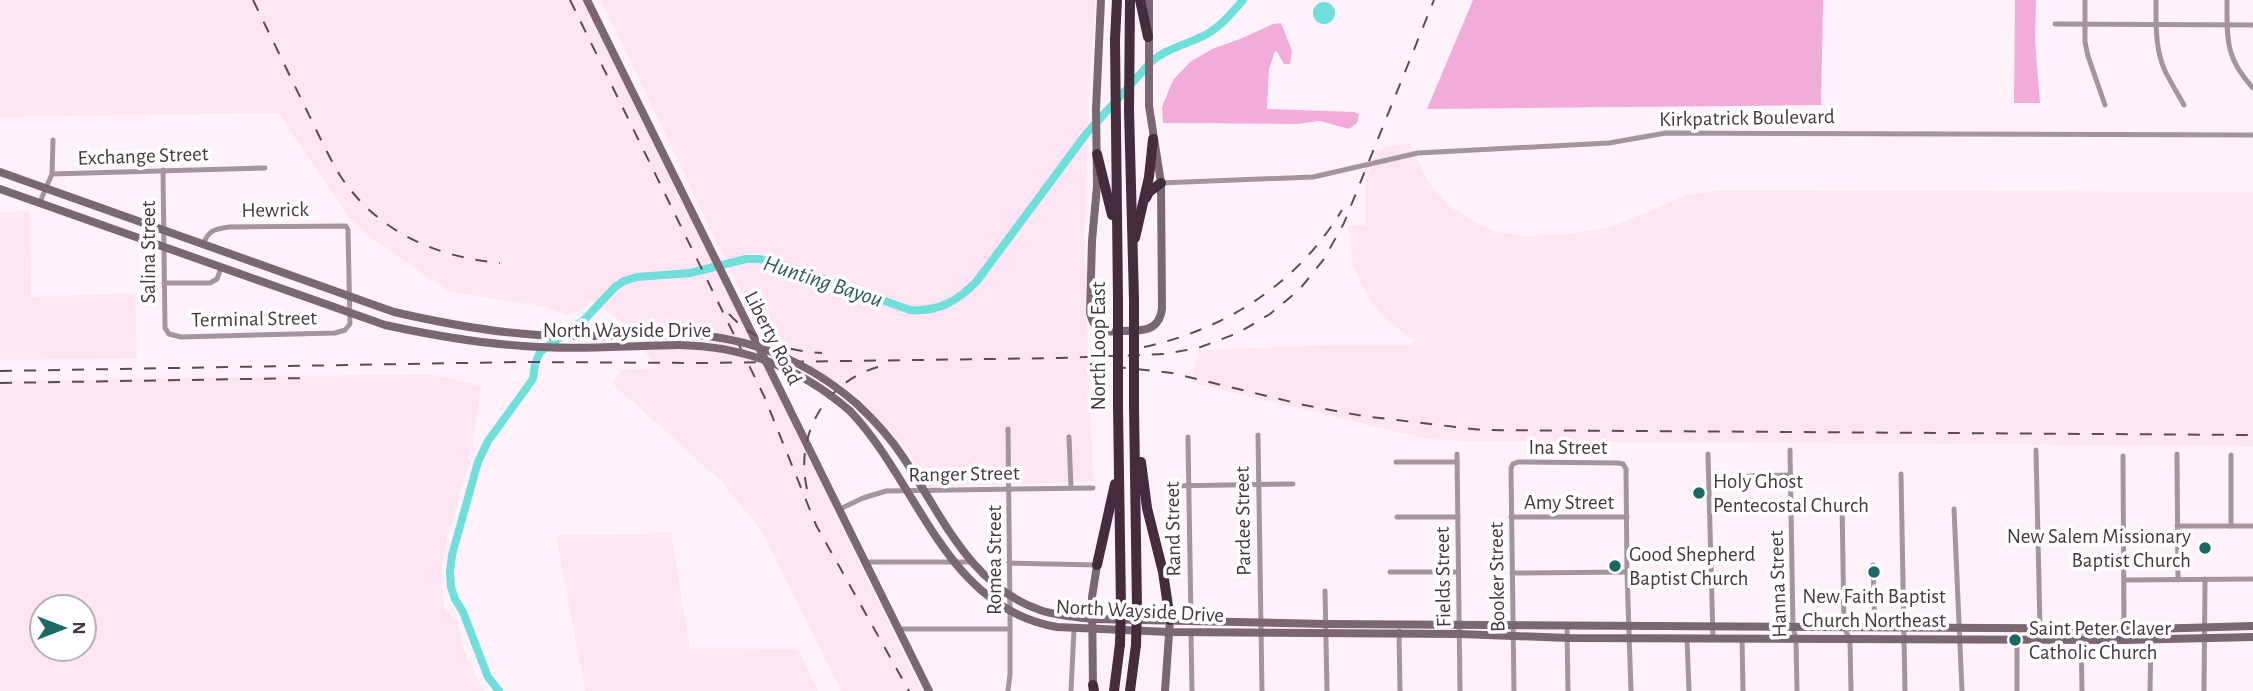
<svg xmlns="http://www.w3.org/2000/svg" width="2253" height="691" viewBox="0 0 2253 691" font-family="'Alegreya Sans',sans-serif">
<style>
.built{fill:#fde5f4;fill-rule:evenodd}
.green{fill:#f1acda}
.water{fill:#70dfdc}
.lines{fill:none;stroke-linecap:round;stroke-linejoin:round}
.river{stroke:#70dfdc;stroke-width:8}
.minor{stroke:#a3959d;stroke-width:5}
.secondary{stroke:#7a6773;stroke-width:8}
.motorway{stroke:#452c3d;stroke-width:10}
.rail{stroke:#594c54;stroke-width:2;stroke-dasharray:12 12;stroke-linecap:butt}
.secondary-bridge{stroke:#7a6773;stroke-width:8}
.motorway-bridge{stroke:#452c3d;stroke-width:10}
.poi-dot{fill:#1b6867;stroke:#fff;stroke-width:2.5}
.labels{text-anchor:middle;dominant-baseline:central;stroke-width:7;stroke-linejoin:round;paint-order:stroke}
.street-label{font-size:21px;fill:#453840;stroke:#fff}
.poi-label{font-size:21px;fill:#453840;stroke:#fff;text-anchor:start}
.water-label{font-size:23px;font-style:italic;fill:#285958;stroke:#fff}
</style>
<rect width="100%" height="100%" fill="#fff2fa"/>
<g class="built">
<polygon points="0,0 584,0 746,328 921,691 841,691 763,533 721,481 613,384 621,370 658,368 622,322 590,299 580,311 566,315 547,307 448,291 371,238 350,219 278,113 0,117"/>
<polygon points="601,0 1095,0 1089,85 1084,247 1093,481 926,487 909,451 857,395 762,336"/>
<polygon points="1410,143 1428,182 1450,207 1482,226 1495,231 1527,236 1571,234 1611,227 1685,196 1718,190 2253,192 2253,446 1461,441 1431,439 1397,432 1191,382 1199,350 1332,345 1411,345 1413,340 1381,315 1365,292 1353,266 1348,226 1365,225 1365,184 1376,150 1381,151 1383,148"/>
<polygon points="29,211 31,297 135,293 137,358 0,360 0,212"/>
<path d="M430 374 481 386 473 447 447 538 442 566 441 583 445 609 457 621 464 651 484 691H0V381ZM42 607H84V649H42Z"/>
<polygon points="650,531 671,532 690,648 798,649 818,691 585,691 556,535 649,534"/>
</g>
<g class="green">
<polygon points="1473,0 1823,0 1821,105 1427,109"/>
<polygon points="2015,0 2036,0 2035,40 2040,103 2014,103"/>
<polygon points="1281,23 1292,51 1290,64 1284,64 1278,53 1275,51 1269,69 1267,109 1354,112 1359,114 1357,123 1349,129 1320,121 1296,124 1163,123 1162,107 1173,80 1190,62 1212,49 1240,39 1273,24"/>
</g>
<circle class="water" cx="1324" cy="13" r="11"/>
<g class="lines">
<path class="river" d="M499 691 488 677 463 612 455 599 451 587 450 572 452 555 478 462 488 441 533 379 535 364 540 352 584 320 615 287 624 281 637 277 690 273 746 259H759L781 264 910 310C938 312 958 301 977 281L1086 134 1152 61C1167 48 1189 44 1207 34 1221 26 1232 13 1243 0"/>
<g class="minor">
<polyline points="2085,0 2085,42 2088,56 2105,105"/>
<path d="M2156 0C2156 24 2155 49 2165 71 2171 83 2178 94 2184 105"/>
<path d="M2227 0C2227 39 2225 58 2253 88"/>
<polyline points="2055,24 2253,25"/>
<path d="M163 170 165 328 169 334 181 337 335 333 345 330 350 324 348 230 346 226 229 227C215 229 208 230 203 245"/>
<polyline points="52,174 265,168"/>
<polyline points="1161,183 1313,177 1418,153 1609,143 1666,133 2253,135"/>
<polyline points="40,202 52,174 53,140"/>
<polyline points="164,283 210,283 217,279 221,268"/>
<polyline points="1008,429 1010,610 1010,674 1008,691"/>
<polyline points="1258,435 1262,691"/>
<polyline points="1069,437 1071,487"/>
<polyline points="1188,437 1191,620"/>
<polyline points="1790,450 1793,627 1796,639 1797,691"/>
<polyline points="2036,450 2040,628"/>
<polyline points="1457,454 1460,691"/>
<polyline points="1708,454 1713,638"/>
<polyline points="2177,454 2178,580"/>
<polyline points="2231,455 2231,526"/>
<polyline points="2123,456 2124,629"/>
<polyline points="1396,462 1457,462"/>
<polyline points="1901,474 1905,691"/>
<polyline points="1749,476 1791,475"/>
<polyline points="1168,486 1293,484"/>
<polyline points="1842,502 1844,627 1850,640 1851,691"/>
<polyline points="840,509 863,498 886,491 1093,488"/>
<polyline points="1954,509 1962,691"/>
<polyline points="1397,517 1458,517"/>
<polyline points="1511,517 1627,517"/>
<polyline points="2177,526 2253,526"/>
<polyline points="865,562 970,562"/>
<polyline points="1009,563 1097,565"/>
<polyline points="1873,565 1875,627"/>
<polyline points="1390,572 1458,572"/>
<polyline points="1512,573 1627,572"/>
<polyline points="2125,580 2253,579"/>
<polyline points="1325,591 1327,691"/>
<polyline points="1567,626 1568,691"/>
<polyline points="899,629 1010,629"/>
<polyline points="2081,629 2082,691"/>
<polyline points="1399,631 1400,691"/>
<polyline points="1191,632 1192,691"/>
<polyline points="1687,638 1689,691"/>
<polyline points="1742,639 1743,691"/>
<polyline points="1071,691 1074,629"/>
<polyline points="1514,691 1511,468 1513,464 1518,462 1618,463 1623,464 1626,469 1627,572 1631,691"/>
<polyline points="2017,691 2017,628"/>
<polyline points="2150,691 2151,639"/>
<polyline points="2204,691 2205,579"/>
</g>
<g class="secondary">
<polyline points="587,0 929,691"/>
<path d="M1101 0 1096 109 1097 186 1092 241 1090 313C1092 320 1094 327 1102 330 1109 333 1118 331 1124 331 1143 331 1159 331 1162 309L1161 183 1149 106V0"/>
<path d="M0 172 394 312C442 323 489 332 538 335 584 338 631 335 678 334"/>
<path d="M0 189 385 325C431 335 476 343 523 346 574 350 627 346 679 345"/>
<path d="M857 404C874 420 890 437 903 457 941 514 970 586 1040 610 1057 616 1076 617 1093 619L1326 624 2150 629 2253 626"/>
<path d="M850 411C919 483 945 608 1057 627L1169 632 1460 634 1568 638 2124 640 2253 637"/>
<polyline points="1093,688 1092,597 1097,565"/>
<polyline points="1165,691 1170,620"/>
</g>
<g class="motorway">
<polyline points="1117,0 1115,40 1118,300"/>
<polyline points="1130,0 1129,110 1134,300"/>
<polyline points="1140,0 1148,37"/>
<polyline points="1097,154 1112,215"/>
<polyline points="1146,198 1149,192 1161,183"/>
<polyline points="1135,238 1149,177 1153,139"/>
<polyline points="1118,406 1121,607"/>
<polyline points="1134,406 1137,607"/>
<polyline points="1141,462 1147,508 1163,572 1170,620"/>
<polyline points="1097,565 1115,484"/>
<polyline points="1093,685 1094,691"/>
<polyline points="1114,691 1120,644"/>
<polyline points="1130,691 1136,645"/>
</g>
<g class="rail">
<path d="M253 0C271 37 289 74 307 111 318 133 328 156 341 177 378 232 436 257 500 263"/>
<polyline points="570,0 764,396 816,525 909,691"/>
<path d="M729 314C754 341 786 351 822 353"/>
<path d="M1144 347C1227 329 1298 283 1342 210"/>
<polyline points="1090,364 1172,373 1304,405 1363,416 1481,430 2253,435"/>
<polyline points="0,371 519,362 705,363 1059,358 1164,354 1198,348 1238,333 1270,314 1299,290 1324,259 1344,223 1434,0"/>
<polyline points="0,383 308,378"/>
<path d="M807 489C794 434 827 379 882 366"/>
</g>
<g class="secondary-bridge">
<path d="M678 334C746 335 806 360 857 404"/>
<path d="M679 345C744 346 801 368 850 411"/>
</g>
<g class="motorway-bridge">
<polyline points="1118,300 1118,406"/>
<polyline points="1134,300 1134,406"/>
<polyline points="1120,644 1121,607"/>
<polyline points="1136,645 1137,607"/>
</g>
</g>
<g class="poi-dot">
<circle cx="1699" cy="493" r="7"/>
<circle cx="2205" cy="548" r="7"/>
<circle cx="1615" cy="566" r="7"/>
<circle cx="1874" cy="572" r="7"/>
<circle cx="2015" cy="640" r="7"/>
</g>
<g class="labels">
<g class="street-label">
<text transform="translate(1747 118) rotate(-1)">Kirkpatrick Boulevard</text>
<text transform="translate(143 156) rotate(-2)">Exchange Street</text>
<text transform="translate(275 210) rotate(-1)">Hewrick</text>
<text transform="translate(148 252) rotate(-90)">Salina Street</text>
<text transform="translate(254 319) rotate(-1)">Terminal Street</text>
<text x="627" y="330">North Wayside Drive</text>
<text transform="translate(773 338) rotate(63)">Liberty Road</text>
<text transform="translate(1098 346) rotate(-90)">North Loop East</text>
<text x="1568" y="447">Ina Street</text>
<text transform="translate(964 474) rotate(-1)">Ranger Street</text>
<text x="1569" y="502">Amy Street</text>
<text transform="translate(1243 521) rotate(-91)">Pardee Street</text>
<text transform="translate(1173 529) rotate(-91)">Rand Street</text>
<text transform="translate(994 560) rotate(-90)">Romea Street</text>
<text transform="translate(1443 577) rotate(-91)">Fields Street</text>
<text transform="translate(1497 577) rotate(-91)">Booker Street</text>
<text transform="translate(1778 584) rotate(-92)">Hanna Street</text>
<text transform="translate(1140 611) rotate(3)">North Wayside Drive</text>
</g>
<g class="poi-label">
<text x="1713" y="481">Holy Ghost<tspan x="1713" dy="24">Pentecostal Church</tspan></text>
<text x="2191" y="536" text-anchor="end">New Salem Missionary<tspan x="2191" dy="24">Baptist Church</tspan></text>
<text x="1629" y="554">Good Shepherd<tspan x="1629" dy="24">Baptist Church</tspan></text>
<text x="1874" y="596" text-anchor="middle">New Faith Baptist<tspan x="1874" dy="24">Church Northeast</tspan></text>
<text x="2029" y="628">Saint Peter Claver<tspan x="2029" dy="24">Catholic Church</tspan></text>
</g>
<g class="water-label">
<text transform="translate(823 282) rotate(18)">Hunting Bayou</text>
</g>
</g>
<g transform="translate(63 628) rotate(90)"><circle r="33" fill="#ffffff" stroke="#b5afb3" stroke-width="2"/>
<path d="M0-5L12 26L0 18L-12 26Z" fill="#1b6867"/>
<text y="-10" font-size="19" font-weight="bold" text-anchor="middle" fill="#453840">N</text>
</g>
</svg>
